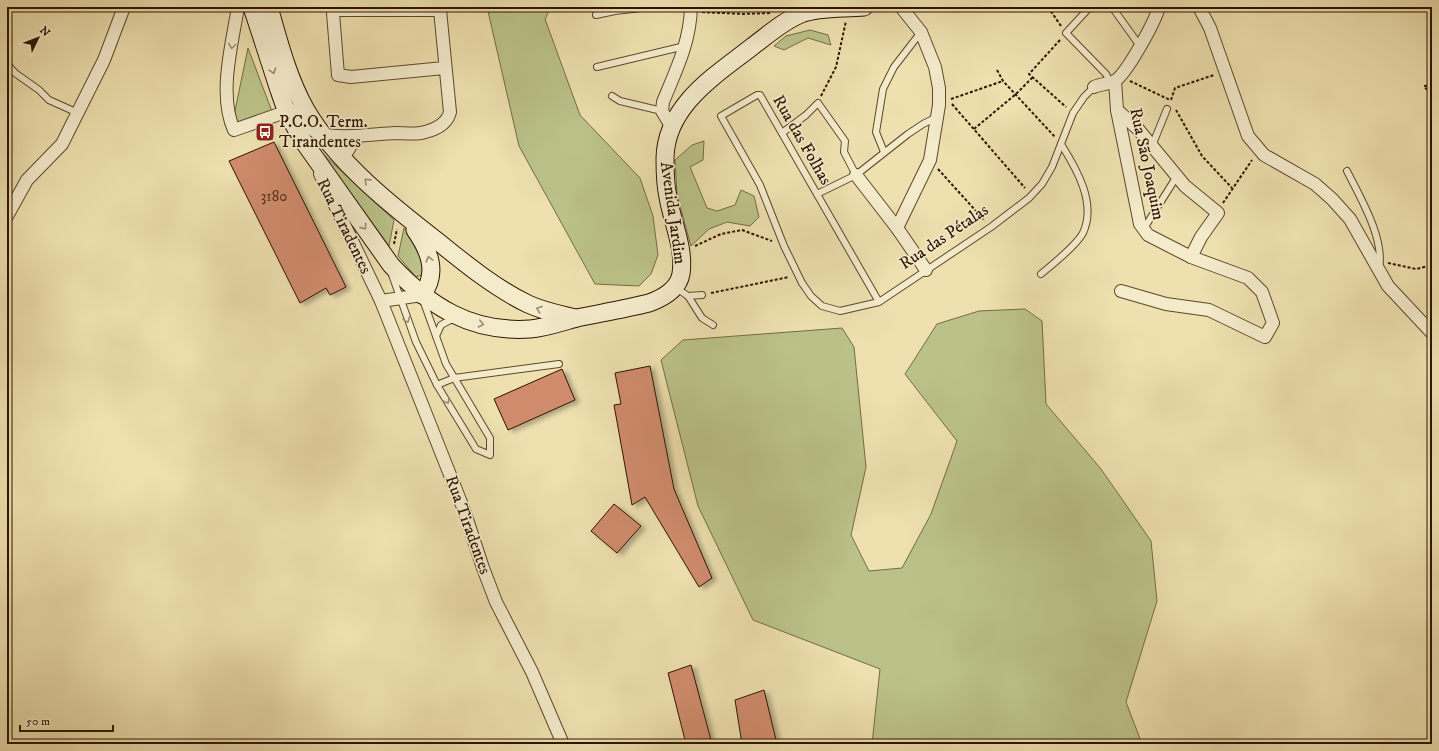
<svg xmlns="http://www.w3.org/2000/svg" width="1439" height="751" viewBox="0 0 1439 751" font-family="'IM FELL DW Pica',serif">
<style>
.green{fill:#bbc289;stroke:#746b46}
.building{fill:#cf8b6c;stroke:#2e1402;filter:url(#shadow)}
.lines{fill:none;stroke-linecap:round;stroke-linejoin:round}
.lane-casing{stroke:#5e472d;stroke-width:8}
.street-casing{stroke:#5e472d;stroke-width:14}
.secondary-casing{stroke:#2e1402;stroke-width:19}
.path{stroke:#2e1402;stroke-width:2;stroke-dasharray:3 2;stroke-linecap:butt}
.lane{stroke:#f4ebcb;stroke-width:6}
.street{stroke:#f4ebcb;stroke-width:12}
.secondary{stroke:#f4ebcb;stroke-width:17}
.oneway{stroke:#9b8a71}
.labels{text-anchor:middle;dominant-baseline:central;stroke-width:3.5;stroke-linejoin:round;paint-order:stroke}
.number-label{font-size:15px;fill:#56321c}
.poi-label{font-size:17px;fill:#2e1402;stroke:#f4ebcb;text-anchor:start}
.street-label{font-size:17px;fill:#2e1402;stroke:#f4ebcb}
</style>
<defs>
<filter id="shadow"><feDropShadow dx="4.5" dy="2.5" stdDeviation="2" flood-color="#0004"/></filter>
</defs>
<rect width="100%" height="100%" fill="#eee0af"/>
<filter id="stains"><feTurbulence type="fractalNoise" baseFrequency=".005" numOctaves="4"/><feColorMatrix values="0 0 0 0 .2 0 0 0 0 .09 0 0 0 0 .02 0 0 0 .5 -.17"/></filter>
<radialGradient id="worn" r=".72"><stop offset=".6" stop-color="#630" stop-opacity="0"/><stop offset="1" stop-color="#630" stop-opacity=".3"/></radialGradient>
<g class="green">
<polygon points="487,7 551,7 545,19 580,115 640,178 653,216 658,255 651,274 639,286 595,284 519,146"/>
<polygon points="810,30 828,35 831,45 808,38 784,50 774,46 786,36"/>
<polygon points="248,48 273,114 232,125"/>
<polygon points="704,141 703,160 690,167 707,208 717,211 735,205 741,190 754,196 759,217 750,226 727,222 709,229 691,246 677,195 675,160 692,145"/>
<polygon points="321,152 394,220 389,246"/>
<path d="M404 228C414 242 426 256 424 274L416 277 398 256Z"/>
<polygon points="1025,309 1042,321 1046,404 1101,469 1151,541 1157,601 1126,702 1142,744 872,744 880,669 753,620 698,506 661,360 683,340 842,328 854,347 866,467 851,535 869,571 902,568 931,514 957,441 905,374 937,324 979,311"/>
</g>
<g class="building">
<polygon points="274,142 346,287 330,295 326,288 300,303 229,161"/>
<polygon points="650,366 674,489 712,578 699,587 645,497 632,505 614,405 621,404 615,373"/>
<polygon points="562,369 575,400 508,430 494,399"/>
<polygon points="614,504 641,526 617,553 591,531"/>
<polygon points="691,665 712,744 686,744 668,673"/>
<polygon points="764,690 777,744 742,744 735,700"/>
</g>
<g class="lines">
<defs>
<g id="lane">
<polyline points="1090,7 1066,33 1106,74 1110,82"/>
<polyline points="1112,7 1140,46"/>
<polyline points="596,15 615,11 650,7"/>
<polyline points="7,64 15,73 39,90 49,100 78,113"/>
<polyline points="597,67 685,46"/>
<polyline points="612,96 620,101 662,111"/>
<polyline points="782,133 806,115 818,103 845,141 844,152 856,175"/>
<polyline points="1152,146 1167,109"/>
<polyline points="884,152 876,132 883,89 894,67 921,32"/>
<path d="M1347 171C1360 197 1385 239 1379 268"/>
<polyline points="817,194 856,175 908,134 923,124 937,117"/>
<polyline points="1143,230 1177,176"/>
<polyline points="391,272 416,342 437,385 476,449 490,455 490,438 446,364 423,300"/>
<path d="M1041 274C1053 264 1076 246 1083 233 1097 203 1076 168 1061 144"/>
<polyline points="676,288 688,296 702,318 713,325"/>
<polyline points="688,296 702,295"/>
<polyline points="879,302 760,95 757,95 721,116 760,185 784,246 802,283 811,296 822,306 840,311 879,302 991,227 1029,198 1042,184 1052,167 1073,113 1084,97 1094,87"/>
<polyline points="436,336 441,325 454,318"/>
<polyline points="437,385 454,378 559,364"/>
</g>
<g id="street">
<path d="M238 7C232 44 218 95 234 130L291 110C303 112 306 129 318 133 338 140 374 134 395 133 405 133 416 135 425 132 437 129 447 124 450 112L440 10H336L333 13 338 75 351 77 444 68"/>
<polyline points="1199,7 1210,28 1248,136 1264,155 1315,184 1332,199 1350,219 1388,286 1432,333"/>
<polyline points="1115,81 1117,110 1140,224 1148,235 1191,257 1248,278 1262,292 1273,323 1265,337 1209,310 1166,304 1121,291"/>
<path d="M1094 87C1100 84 1109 84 1115 81 1127 73 1155 22 1159 7"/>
<polyline points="1117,110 1138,129 1185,186 1218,213 1201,237 1191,257"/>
<path d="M671 126 662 111 663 102C676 70 690 43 691 7"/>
<polyline points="343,158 357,136"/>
<polyline points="320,174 381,301 464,510 483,568 496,602 532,672 563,744"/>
<polyline points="856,175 897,228 926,270"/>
<polyline points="7,216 27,180 62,144 104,60 124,7"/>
<polyline points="897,228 930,160 939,105 939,88 935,67 921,32 901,7"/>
<polyline points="381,301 422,295"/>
</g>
<g id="secondary">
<path d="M252 7 279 90 286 110 301 138 391 265C429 306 471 333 530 329 546 328 561 322 577 318 601 313 625 309 649 303 663 298 678 290 681 274 685 248 672 222 668 197 665 184 665 171 665 158 666 105 716 75 753 46 768 35 783 21 801 14 820 7 843 9 864 7"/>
<path d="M269 7C279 42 288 78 306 110 337 163 393 207 441 244 468 266 497 289 528 304 543 311 559 314 575 318"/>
<path d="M415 230C429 250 439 273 422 295"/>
</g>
</defs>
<use href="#lane" class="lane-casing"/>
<use href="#street" class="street-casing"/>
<use href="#secondary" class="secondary-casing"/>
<g class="path">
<polyline points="1048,7 1061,26"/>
<polyline points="702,12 743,14 771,13"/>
<polyline points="1060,40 1029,74 1066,107"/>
<polyline points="997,70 1003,81 1055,137"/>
<polyline points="1130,81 1170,100"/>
<polyline points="1432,85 1424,86 1432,96"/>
<polyline points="821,96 836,67 846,21"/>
<polyline points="951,99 1003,81"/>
<polyline points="1171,100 1175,88 1214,75"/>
<polyline points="952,104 1025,188"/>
<polyline points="1176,110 1202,156 1232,188"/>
<polyline points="974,129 1016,94 1033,77"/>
<polyline points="938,169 985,221"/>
<polyline points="1223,203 1252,160"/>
<polyline points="394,244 397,229"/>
<polyline points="695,246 721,234 742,230 772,241"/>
<polyline points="1388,263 1416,269 1432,265"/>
<polyline points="711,293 789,277"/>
</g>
<use href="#lane" class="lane"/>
<use href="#street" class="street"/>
<use href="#secondary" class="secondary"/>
</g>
<defs><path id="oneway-chevron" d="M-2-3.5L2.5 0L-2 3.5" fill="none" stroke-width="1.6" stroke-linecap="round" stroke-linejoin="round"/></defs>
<g class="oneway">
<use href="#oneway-chevron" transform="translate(232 46) rotate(98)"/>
<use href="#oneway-chevron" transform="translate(273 71) rotate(72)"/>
<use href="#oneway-chevron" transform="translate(367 181) rotate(-136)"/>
<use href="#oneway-chevron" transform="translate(364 227) rotate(55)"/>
<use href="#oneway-chevron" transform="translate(429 259) rotate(-105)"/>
<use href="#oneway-chevron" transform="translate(539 309) rotate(-160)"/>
<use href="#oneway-chevron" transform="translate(407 320) rotate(69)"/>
<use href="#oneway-chevron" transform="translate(481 324) rotate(13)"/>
<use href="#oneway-chevron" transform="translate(447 401) rotate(59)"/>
</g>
<defs>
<symbol id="bus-square" viewBox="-11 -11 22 22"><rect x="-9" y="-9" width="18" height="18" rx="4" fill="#8f2418" stroke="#f4ebcb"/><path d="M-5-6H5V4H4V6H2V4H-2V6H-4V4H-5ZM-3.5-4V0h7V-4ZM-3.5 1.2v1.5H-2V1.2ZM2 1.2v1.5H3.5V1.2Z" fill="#fff"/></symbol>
</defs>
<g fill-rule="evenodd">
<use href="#bus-square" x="254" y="121" width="22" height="22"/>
</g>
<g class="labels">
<g class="number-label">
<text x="274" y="196">3180</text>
</g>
<g class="poi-label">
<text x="279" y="122">P.C.O. Term.<tspan x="279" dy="20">Tirandentes</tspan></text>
</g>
<g class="street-label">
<text transform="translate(802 140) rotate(60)">Rua das Folhas</text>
<text transform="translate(1147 164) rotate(78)">Rua São Joaquim</text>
<text transform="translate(673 213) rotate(82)">Avenida Jardim</text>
<text transform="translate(344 226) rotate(64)">Rua Tiradentes</text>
<text transform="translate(944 237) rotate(-34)">Rua das Pétalas</text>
<text transform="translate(468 525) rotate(70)">Rua Tiradentes</text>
</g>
</g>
<rect width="1439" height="751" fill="none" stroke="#eee0af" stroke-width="24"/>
<rect x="8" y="8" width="1423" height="735" fill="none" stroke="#2e1402" stroke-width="2"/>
<rect x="12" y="12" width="1415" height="727" fill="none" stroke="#2e1402"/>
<g transform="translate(38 38) rotate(47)" stroke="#f4ebcb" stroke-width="3" paint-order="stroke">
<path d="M0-3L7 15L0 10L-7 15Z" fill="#2e1402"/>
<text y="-6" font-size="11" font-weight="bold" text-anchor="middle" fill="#2e1402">N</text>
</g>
<path d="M20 725v6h93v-6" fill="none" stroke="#2e1402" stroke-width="2"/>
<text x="26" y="725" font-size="12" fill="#2e1402" stroke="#f4ebcb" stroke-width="3" paint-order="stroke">50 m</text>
<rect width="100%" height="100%" filter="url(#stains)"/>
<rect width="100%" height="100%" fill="url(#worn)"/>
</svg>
